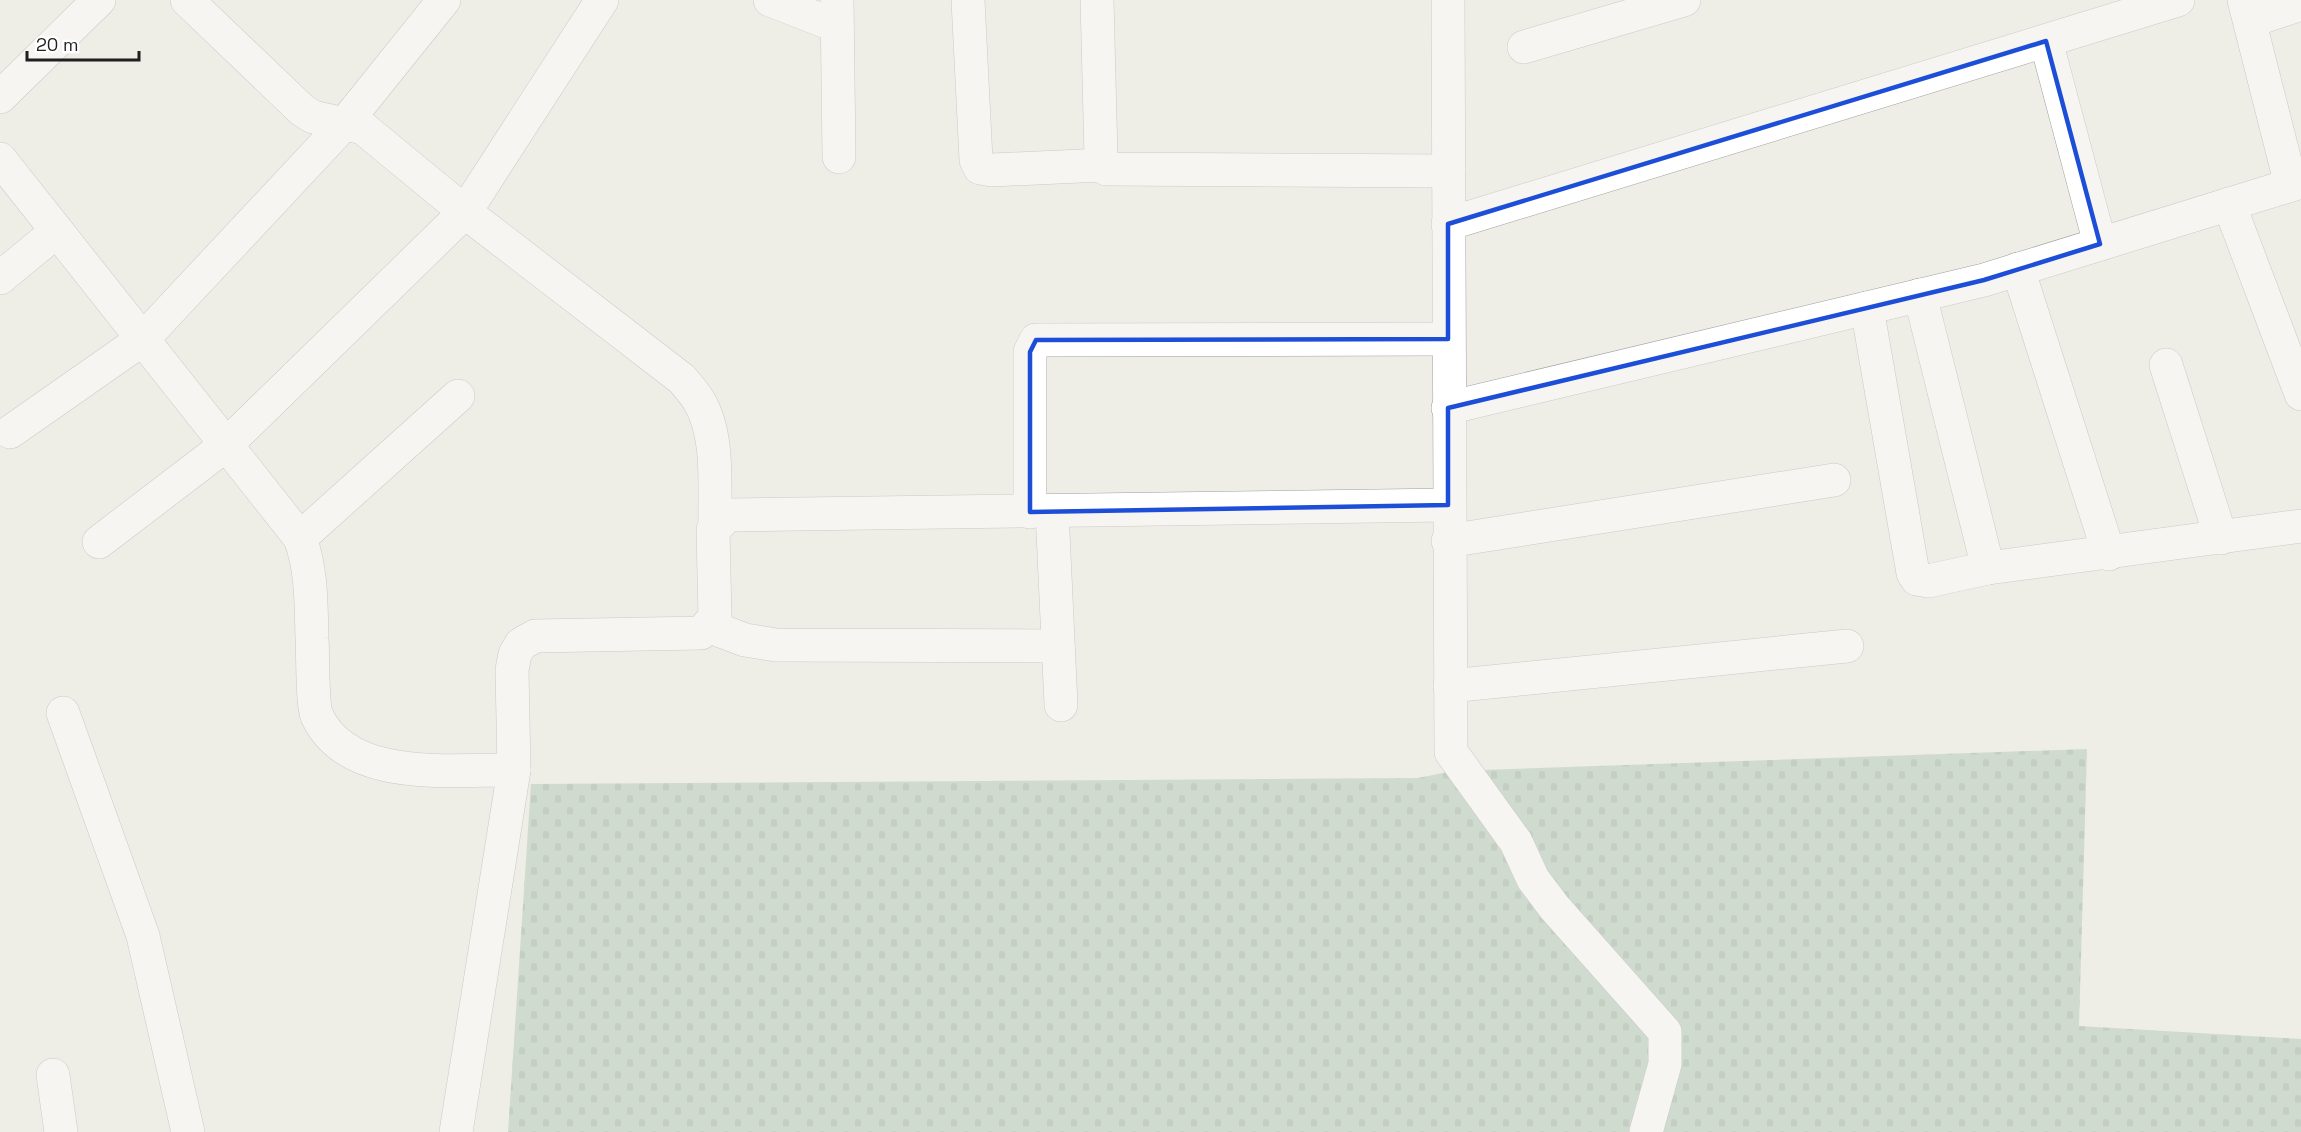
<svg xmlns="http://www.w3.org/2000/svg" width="2301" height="1132" viewBox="0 0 2301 1132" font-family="'Space Grotesk',sans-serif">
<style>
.cemetery{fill:url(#cemetery-stones)}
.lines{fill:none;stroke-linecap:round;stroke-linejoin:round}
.minor-casing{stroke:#a0a0a0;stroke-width:34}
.minor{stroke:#fff;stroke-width:33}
.marked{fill:none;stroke:#1d4ed8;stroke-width:4.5;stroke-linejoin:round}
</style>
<defs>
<pattern id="cemetery-stones" width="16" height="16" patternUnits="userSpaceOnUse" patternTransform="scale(1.5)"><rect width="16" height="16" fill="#a9c5b4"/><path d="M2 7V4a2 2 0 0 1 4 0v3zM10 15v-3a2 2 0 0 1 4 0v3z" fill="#91a99a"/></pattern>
</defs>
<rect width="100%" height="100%" fill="#eeede6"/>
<polygon class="cemetery" points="2087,749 2079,1026 2301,1039 2301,1132 508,1132 531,784 1418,778 1453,771"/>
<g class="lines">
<defs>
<g id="minor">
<path d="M187 0 302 110 313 117 363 128 465 212 682 379C688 386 695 394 699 401 720 436 714 487 715 526"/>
<polyline points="770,0 837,26"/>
<polyline points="837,0 839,157"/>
<polyline points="968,0 976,160 980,168 992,170 1102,165"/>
<polyline points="1097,0 1101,157 1106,169 1449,171"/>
<polyline points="1448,0 1451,752 1516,842 1533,879 1554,907 1665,1032 1665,1064 1646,1132"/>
<polyline points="2244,0 2291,185"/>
<polyline points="2250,21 2301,4"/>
<polyline points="2046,41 2100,244"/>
<polyline points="1524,47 1684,0"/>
<polyline points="0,97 99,0"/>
<path d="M0 159 300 538C312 570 311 605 312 638 313 653 312 705 317 716 349 784 452 769 514 770"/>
<polyline points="2229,204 2301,394"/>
<polyline points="1448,224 2178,0"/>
<polyline points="2018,269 2109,554"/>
<polyline points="0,278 57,231"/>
<polyline points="1920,295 1988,568"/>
<polyline points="1867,308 1913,573 1917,579 1928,581 1988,568 2301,526"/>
<polyline points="2166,365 2221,538"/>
<polyline points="1448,408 1984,280 2301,182"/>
<polyline points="10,432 143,339 346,122 444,0"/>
<polyline points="1052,511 1061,705"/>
<polyline points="1030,512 1030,352 1036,340 1448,339"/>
<polyline points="300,538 458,396"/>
<polyline points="1448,541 1834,480"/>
<polyline points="99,542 226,445 465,212 602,0"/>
<polyline points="708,626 745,640 776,645 1058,646"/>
<polyline points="1450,686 1847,646"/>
<polyline points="63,713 143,936 188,1132"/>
<polyline points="53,1075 61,1132"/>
<polyline points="456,1132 514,770 512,670 515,654 521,644 535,636 701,633 715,617 713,530 728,515 1448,505"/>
</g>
</defs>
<use href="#minor" class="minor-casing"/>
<use href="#minor" class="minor"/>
</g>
<path d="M0 0H2301V1132H0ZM2046 41 2100 244 1984 280 1448 408V505L1030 512V352L1036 340 1448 339V224Z" fill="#eeede6" fill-opacity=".55" fill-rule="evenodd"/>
<path class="marked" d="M2046 41 2100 244 1984 280 1448 408V505L1030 512V352L1036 340 1448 339V224Z"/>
<path d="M27 51v9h112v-9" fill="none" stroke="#1f1f1f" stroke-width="3"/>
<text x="36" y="51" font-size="18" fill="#1f1f1f" stroke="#ffffff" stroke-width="4.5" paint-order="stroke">20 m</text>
</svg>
